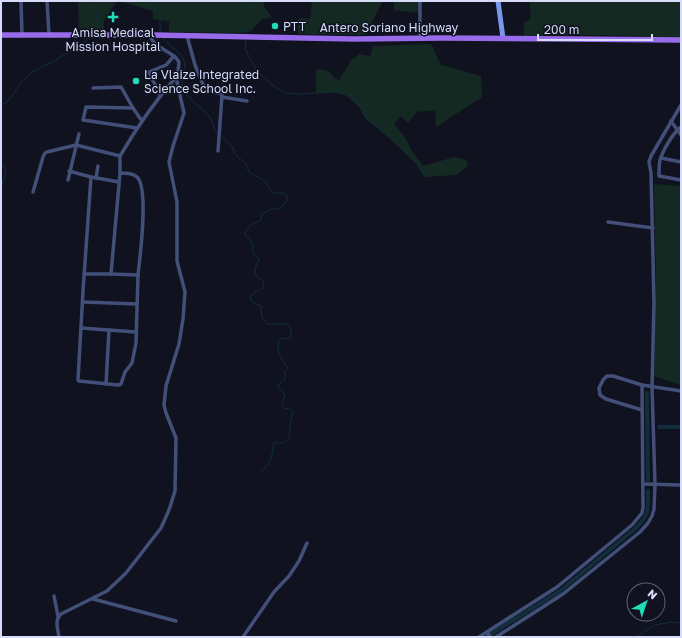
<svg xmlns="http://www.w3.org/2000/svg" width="682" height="638" viewBox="0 0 682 638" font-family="'Golos Text',sans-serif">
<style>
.green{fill:#142922}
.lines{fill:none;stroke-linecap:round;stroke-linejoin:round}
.stream{stroke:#122e3d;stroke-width:1}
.canal{stroke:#122e3d;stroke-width:4}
.street{stroke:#424f79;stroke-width:3.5}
.secondary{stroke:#7997ec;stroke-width:5}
.primary{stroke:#976bea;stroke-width:5.5}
.poi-dot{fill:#1fdbb9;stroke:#101220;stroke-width:1.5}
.labels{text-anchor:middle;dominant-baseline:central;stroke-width:3;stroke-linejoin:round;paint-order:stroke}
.poi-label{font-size:12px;fill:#d5dbf9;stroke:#101220;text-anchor:start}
.street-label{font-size:12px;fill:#d5dbf9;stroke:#101220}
</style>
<rect width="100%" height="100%" fill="#101220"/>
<g class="green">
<polygon points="78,1 264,1 264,6 272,18 262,19 251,31 242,33 169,32 169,21 153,19 153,11 119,1 116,2 104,21 104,32 79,30"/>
<polygon points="312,1 383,1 365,35 298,34 298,19 303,18 310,19"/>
<polygon points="394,1 420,1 420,13 394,10"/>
<path d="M530 1H681V38L604 35 524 36V22L530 20C532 14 529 8 530 1Z"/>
<polygon points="431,44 441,65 481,76 482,97 436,127 435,110 417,112 408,123 401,116 394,124 404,136 412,151 423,166 454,157 466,160 468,166 456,175 425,177 416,163 390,138 366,118 359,106 345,94 334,92 316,93 316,69 329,71 333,77 339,80 352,59 355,58 359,54 370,56 373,46"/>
<polygon points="654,184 681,186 681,385 654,376 656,282"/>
</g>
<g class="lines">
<g class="stream">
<polyline points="144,1 160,14 160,30 161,34"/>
<polyline points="92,33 98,26 95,6 97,2 98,1"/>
<polyline points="246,34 247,27 253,15 248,1"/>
<path d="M163 38C167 45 178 49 183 58 188 66 181 74 182 82 185 99 199 105 209 116 213 122 213 128 217 133"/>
<polyline points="246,40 245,48 249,57 257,71 272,85 285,93 299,94 334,92 345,94 359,106 366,118 390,138 416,163 425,177"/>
<polyline points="1,105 6,103 11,97 22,81 32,72 56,60 71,50 83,44 89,37"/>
<path d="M220 135 232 146 234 153 239 158 246 164 249 172 265 181 272 193H284L288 198 284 205 278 209H271L262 214 260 221C251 224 249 225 245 234L253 244C252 253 253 254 259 259L255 268V275L264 282 263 288C258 292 255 291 250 297L252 302 261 306 262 317 268 324H286L291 329V337L289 339 281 338C274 347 281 360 288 368L285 371V379L280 383 278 388 284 393 285 397C281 403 281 403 285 409L290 408 293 412 291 419 289 438 286 441 280 444 276 441 273 445C273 458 269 464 260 473"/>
<polyline points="1,162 6,169 4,179 1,187"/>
<polyline points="636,637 655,625 672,622 681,623"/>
</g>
<g class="canal">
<polyline points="647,393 648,482"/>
<polyline points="659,427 681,427"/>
<path d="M486 637 560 591 636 528C650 514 648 510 648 491"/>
</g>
<g class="street">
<polyline points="21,1 22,35"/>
<polyline points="47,1 49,35"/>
<polyline points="187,36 195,65 204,87 205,89 221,94 222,95 218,151"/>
<polyline points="420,39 420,1"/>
<polyline points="93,88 121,87 133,108 142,121"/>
<polyline points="160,95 149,72 166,65 174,56"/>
<polyline points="222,97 247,101"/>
<polyline points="133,108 86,107 83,120 137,128"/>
<polyline points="671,121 681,135"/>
<path d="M681 127C673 133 663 150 660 160 659 165 659 171 659 176L681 180"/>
<polyline points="661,158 681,162"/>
<polyline points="69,171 91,177 119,182"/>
<path d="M120 173C126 173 133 173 137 177 149 188 140 257 138 275L111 274 120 173V156"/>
<polyline points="91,177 83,291 78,380 79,381 118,385 121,384 125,372 132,363 136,343 138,275"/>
<polyline points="96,178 98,166"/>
<polyline points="68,180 79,134"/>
<path d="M33 192 43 157 45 153 47 152 76 145 120 156C137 127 155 101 177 76"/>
<polyline points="608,222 653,228"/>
<polyline points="84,274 111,274"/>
<polyline points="83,302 137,304"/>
<polyline points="81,328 136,332"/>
<polyline points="106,384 109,330"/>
<polyline points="642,410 606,399 600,395 599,388 603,380 607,376 613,376 642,385 681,391"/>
<polyline points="643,484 681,485"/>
<polyline points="54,596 58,616"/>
<polyline points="93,599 176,621"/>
<polyline points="487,632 490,637"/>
<path d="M59 637C58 629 54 620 61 614L107 591 126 573 161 528 169 510 175 491 176 438 166 413 164 405 166 386 179 344 183 319 185 292 177 261V202L169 162 173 146 184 113 177 82 179 62 176 58 174 56 155 44 149 35"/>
<polyline points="243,637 274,592 289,576 299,561 307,543"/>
<polyline points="479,637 557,587 632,525 642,513 643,507 642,385"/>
<polyline points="496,637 563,594 640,532 648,523 652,516 654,509 655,484 652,387 654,303 651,173 649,162 651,156 681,105"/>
</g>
<polyline class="secondary" points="498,1 503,38"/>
<polyline class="primary" points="1,35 153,35 354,39 441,38 681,40"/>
</g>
<g class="poi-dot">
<path d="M111 11h4v4h4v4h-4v4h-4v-4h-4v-4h4z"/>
<circle cx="275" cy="26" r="4"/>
<circle cx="136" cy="81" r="4"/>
</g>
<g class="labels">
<g class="poi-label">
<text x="283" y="26">PTT</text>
<text x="113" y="32" text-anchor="middle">Amisa Medical<tspan x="113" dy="14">Mission Hospital</tspan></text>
<text x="144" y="74">La Vlaize Integrated<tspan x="144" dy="14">Science School Inc.</tspan></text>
</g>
<g class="street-label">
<text x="389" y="27">Antero Soriano Highway</text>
</g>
</g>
<rect width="682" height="638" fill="none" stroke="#d5dbf9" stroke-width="4"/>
<g transform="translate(646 602) rotate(40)"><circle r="19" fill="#101220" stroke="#5f6277"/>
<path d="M0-3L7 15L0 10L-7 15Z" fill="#1fdbb9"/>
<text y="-6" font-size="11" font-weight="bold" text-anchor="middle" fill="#d5dbf9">N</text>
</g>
<path d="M538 34v6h114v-6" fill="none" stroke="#d5dbf9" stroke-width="2"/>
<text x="544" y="34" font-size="12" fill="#d5dbf9" stroke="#101220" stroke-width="3" paint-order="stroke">200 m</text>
</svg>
